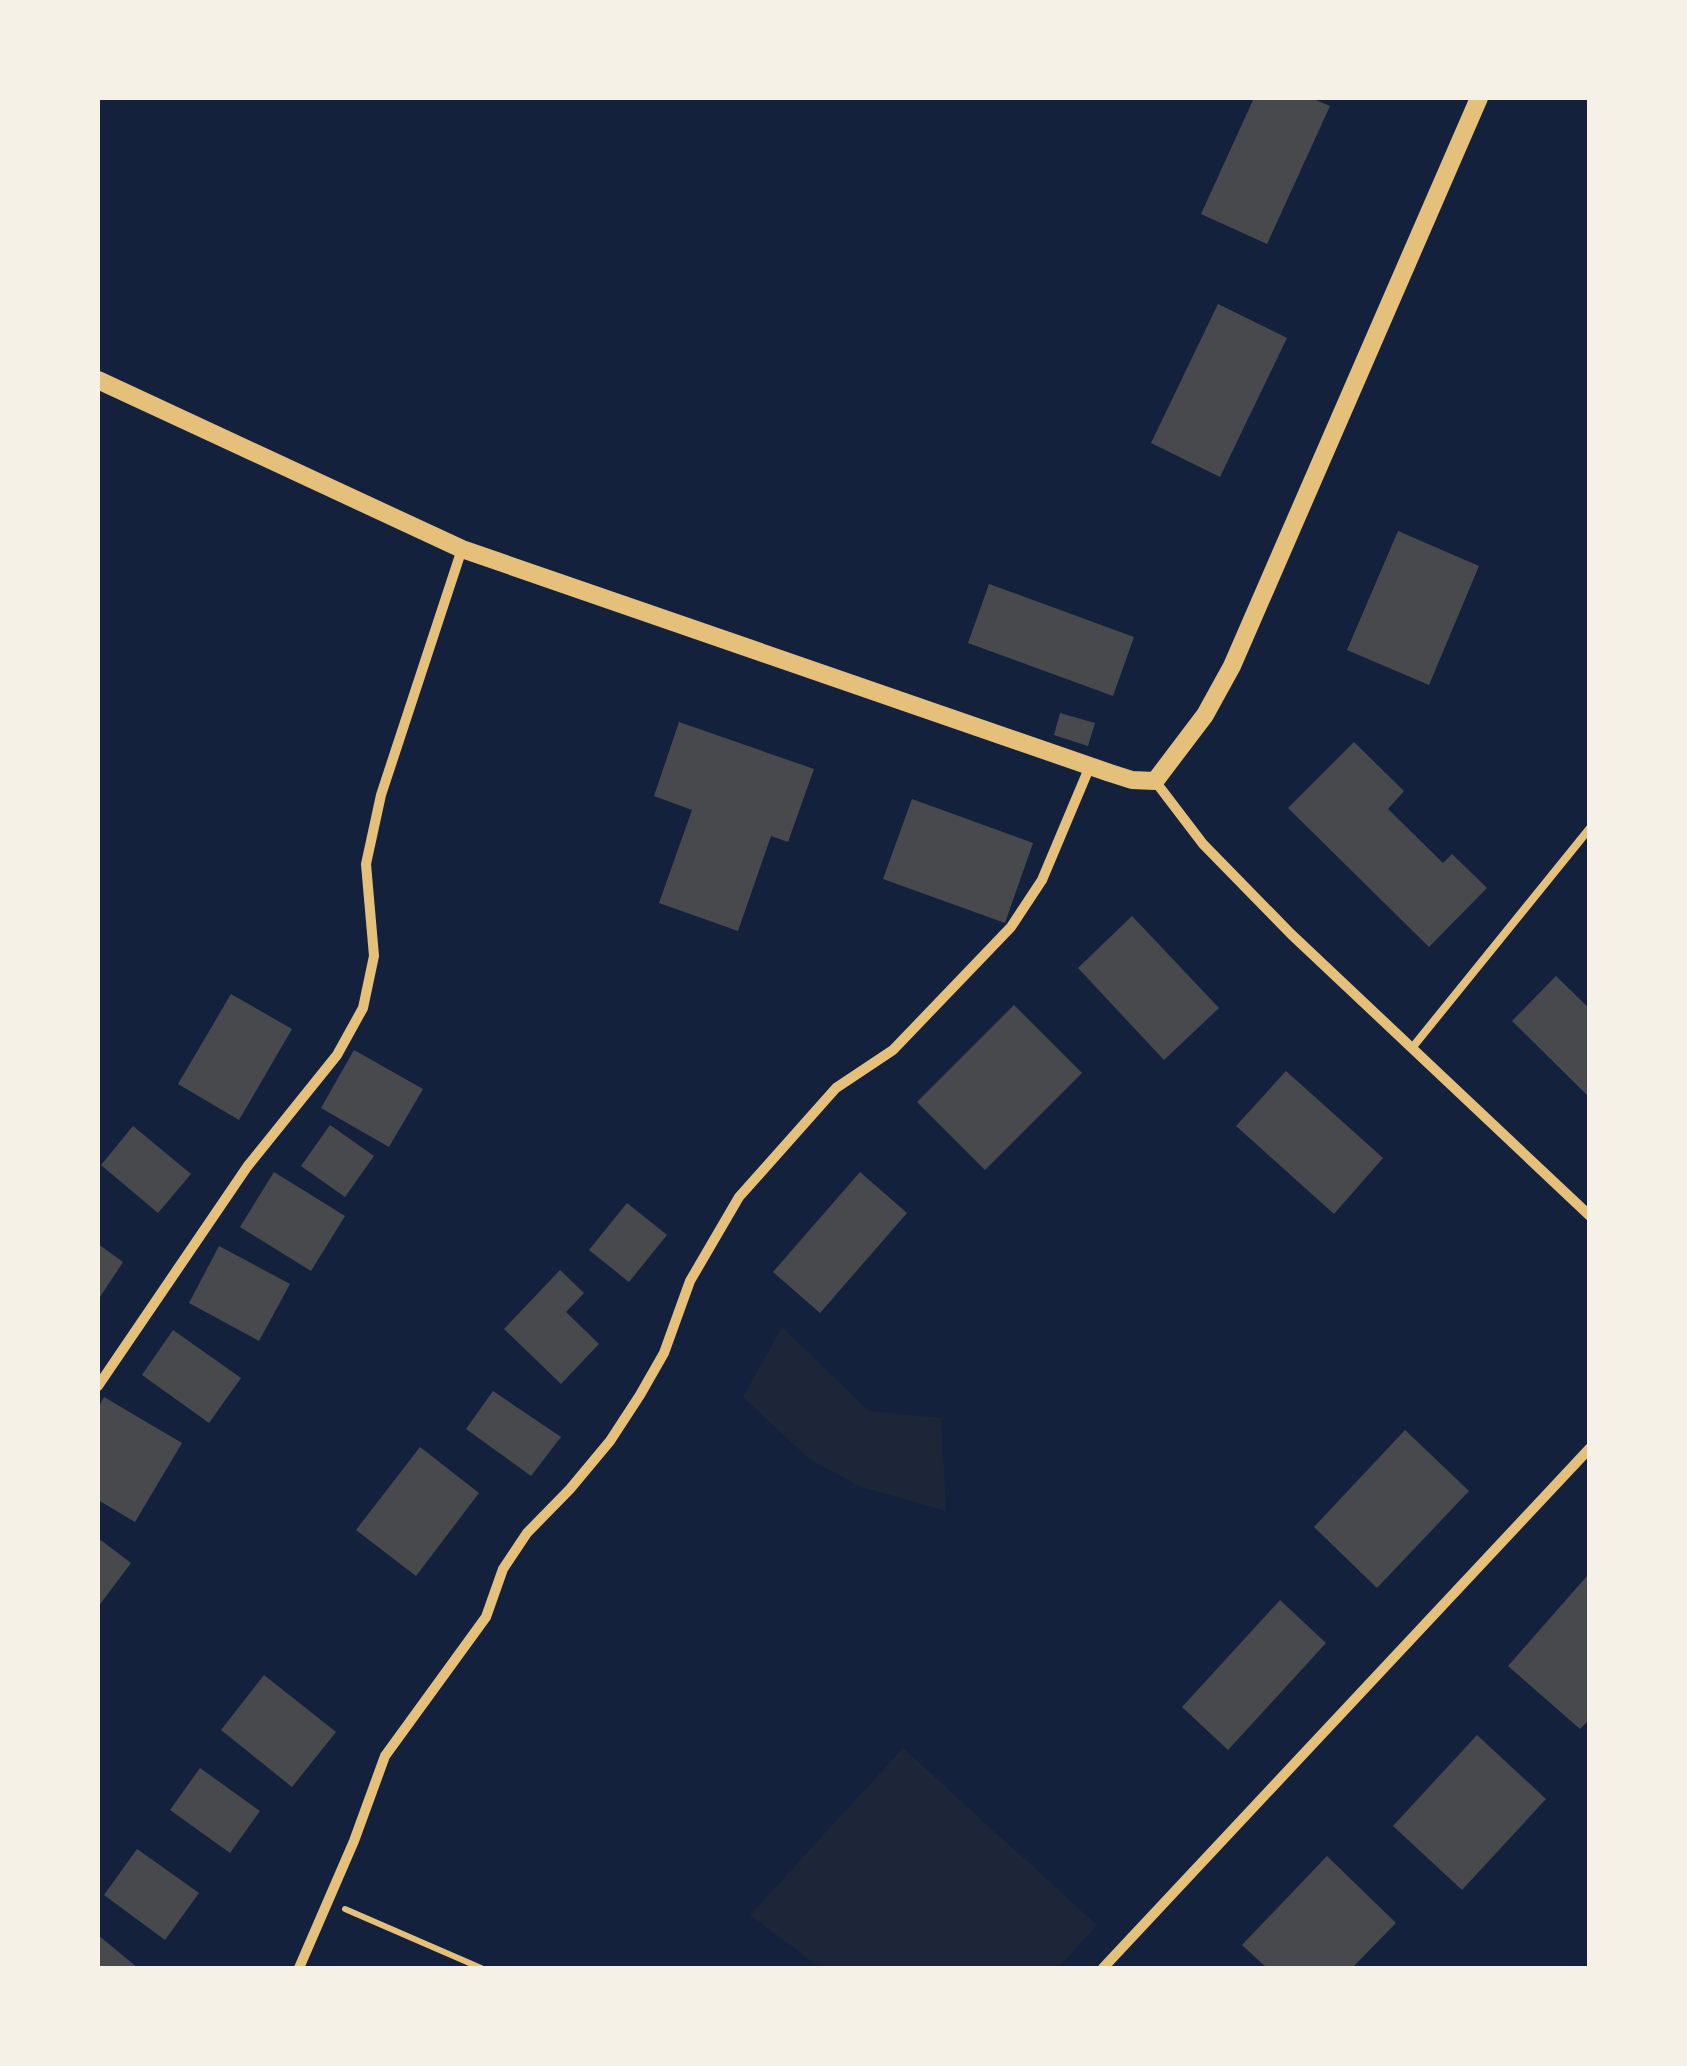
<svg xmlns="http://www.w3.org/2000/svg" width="1687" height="2066" viewBox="0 0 1687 2066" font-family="'PT Sans Narrow',sans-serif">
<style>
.green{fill:#1d2539}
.building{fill:#48494c}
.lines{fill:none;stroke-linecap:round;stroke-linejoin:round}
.path{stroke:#e5c07b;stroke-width:6}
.service{stroke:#e5c07b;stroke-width:8}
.minor{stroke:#e5c07b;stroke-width:10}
.tertiary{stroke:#e5c07b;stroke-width:18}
</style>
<rect width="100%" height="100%" fill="#14213d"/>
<g class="green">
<polygon points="782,1327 869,1411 941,1418 946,1511 861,1487 809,1459 743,1397"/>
<polygon points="903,1748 1097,1925 1058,1968 821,1968 750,1915"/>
</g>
<g class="building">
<polygon points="1254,98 1311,98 1330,106 1267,244 1201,214"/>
<polygon points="1218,304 1287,338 1220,477 1151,443"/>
<polygon points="1398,531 1479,566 1429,685 1347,650"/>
<polygon points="989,584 1134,637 1113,696 968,643"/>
<polygon points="1060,713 1095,723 1088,746 1054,735"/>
<polygon points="679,722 814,769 788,842 771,836 738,931 659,903 692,810 654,796"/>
<polygon points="1354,742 1404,791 1388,809 1443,863 1452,854 1487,888 1429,947 1288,808"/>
<polygon points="912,799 1033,843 1005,923 883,879"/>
<polygon points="1132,916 1219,1008 1164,1060 1078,968"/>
<polygon points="1556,976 1590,1009 1590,1098 1512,1021"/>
<polygon points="231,994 292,1029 239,1120 178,1084"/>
<polygon points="1014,1005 1082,1073 985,1170 917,1102"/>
<polygon points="354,1050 423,1089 389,1147 321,1108"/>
<polygon points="1286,1071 1383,1158 1334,1214 1236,1126"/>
<polygon points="330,1125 374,1156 345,1197 301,1166"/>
<polygon points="133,1126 191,1174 158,1213 101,1165"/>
<polygon points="274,1172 345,1216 311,1271 240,1227"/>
<polygon points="860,1172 907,1213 820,1313 773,1272"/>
<polygon points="627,1203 667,1235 629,1282 589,1250"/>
<polygon points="98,1244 123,1262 98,1300"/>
<polygon points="219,1246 290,1284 259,1341 189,1303"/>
<polygon points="560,1270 584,1293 566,1312 599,1344 561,1384 504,1329"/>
<polygon points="173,1330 241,1378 209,1423 142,1375"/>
<polygon points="493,1391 561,1437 531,1476 466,1429"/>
<polygon points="104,1397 182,1443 135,1522 98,1500 98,1408"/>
<polygon points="1405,1430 1469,1491 1377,1588 1314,1527"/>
<polygon points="420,1447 479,1493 416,1576 356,1530"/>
<polygon points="98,1538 131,1563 98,1607"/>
<polygon points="1587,1576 1590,1579 1590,1719 1580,1729 1508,1666"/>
<polygon points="1280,1600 1326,1643 1228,1750 1182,1707"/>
<polygon points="264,1675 336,1732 292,1787 221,1730"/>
<polygon points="1477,1735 1546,1799 1462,1890 1393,1826"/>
<polygon points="200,1768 260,1811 230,1853 170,1810"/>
<polygon points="137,1849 199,1893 165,1940 104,1895"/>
<polygon points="1327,1856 1396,1923 1352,1968 1267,1968 1242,1945"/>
<polygon points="98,1935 138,1968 98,1968"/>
</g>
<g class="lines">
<polyline class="path" points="345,1909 481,1968"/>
<polyline class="service" points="1412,1048 1590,828"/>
<g class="minor">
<polyline points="1155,781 1203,844 1291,934 1590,1216"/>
<polyline points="98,1386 247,1167 337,1055 363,1008 374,956 366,864 381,795 462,549"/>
<polyline points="299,1968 354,1841 385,1756 486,1617 503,1569 527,1533 570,1489 610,1441 640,1395 664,1353 690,1281 739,1197 836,1088 893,1050 1011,927 1042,880 1090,766"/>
<polyline points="1103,1968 1590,1448"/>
</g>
<polyline class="tertiary" points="98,380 462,549 1110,773 1132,780 1155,781 1205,715 1232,666 1479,98"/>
</g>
<rect width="1687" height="2066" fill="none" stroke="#f6f1e7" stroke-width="200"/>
</svg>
